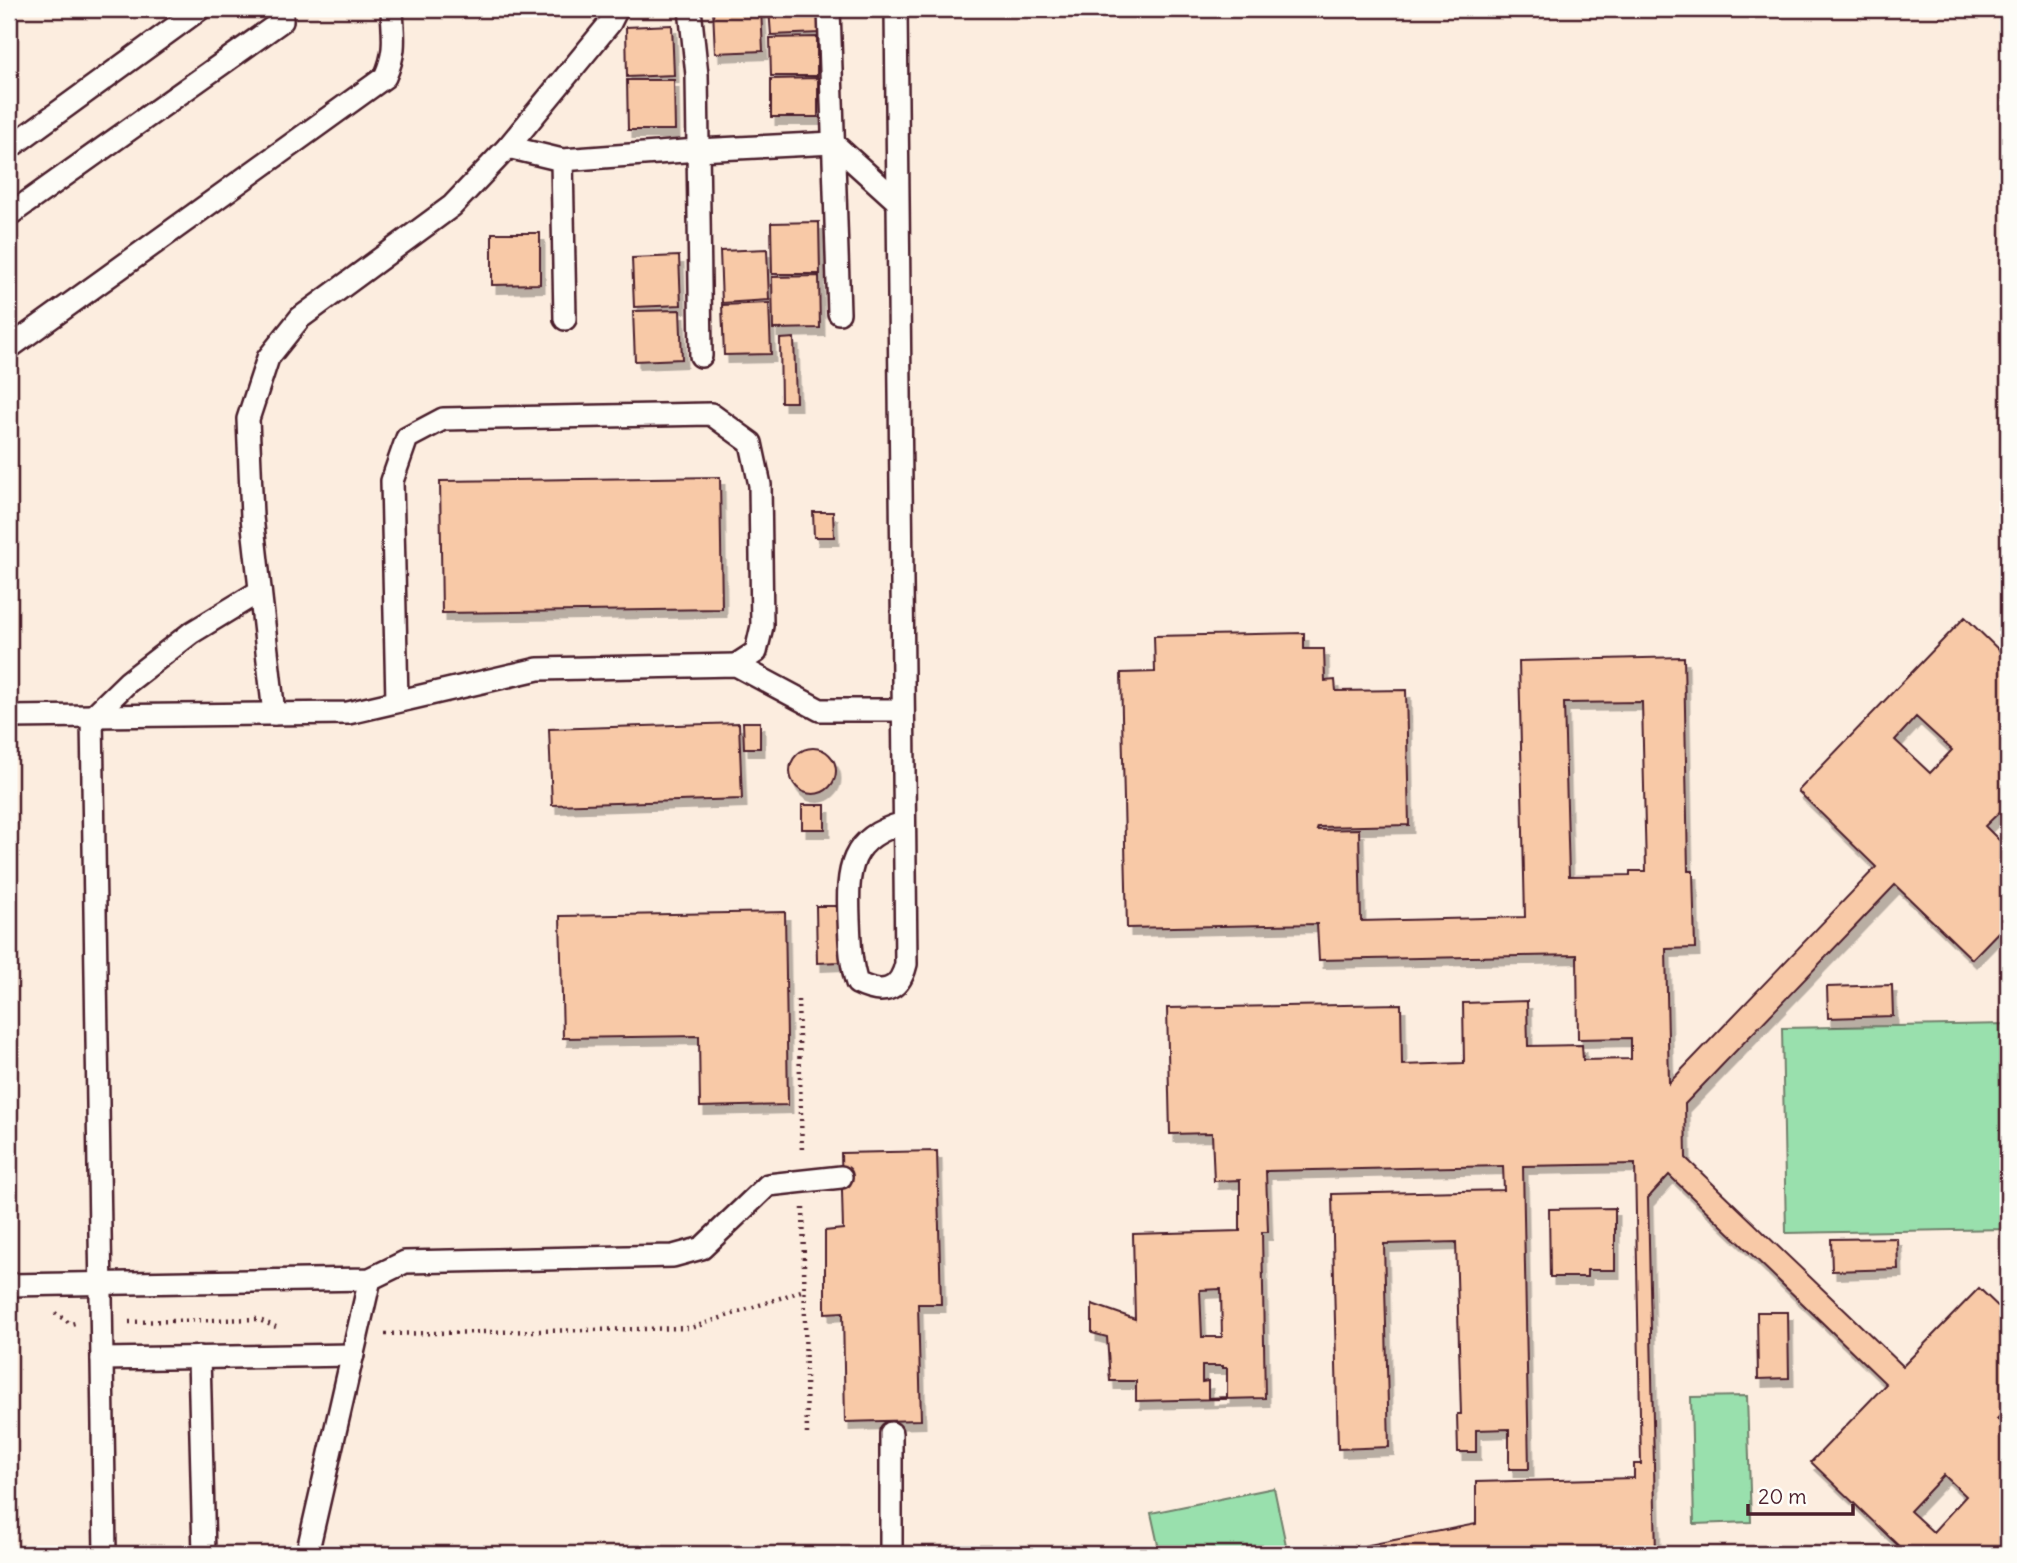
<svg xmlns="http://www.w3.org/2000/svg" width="2017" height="1563" viewBox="0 0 2017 1563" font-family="Delius,sans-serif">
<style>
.green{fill:#99e0ad;stroke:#72806c;stroke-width:2}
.building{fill:#f8c9a7;stroke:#4a1f2b;stroke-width:2;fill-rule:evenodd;filter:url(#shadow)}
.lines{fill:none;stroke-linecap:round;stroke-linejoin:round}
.lane-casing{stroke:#4a1f2b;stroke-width:26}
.path{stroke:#4a1f2b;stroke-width:4.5;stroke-dasharray:2 5;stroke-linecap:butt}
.lane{stroke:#fdfcf7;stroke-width:21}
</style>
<defs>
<filter id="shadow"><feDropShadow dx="4.5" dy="8" stdDeviation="0" flood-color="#0004"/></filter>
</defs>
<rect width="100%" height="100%" fill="#fceddf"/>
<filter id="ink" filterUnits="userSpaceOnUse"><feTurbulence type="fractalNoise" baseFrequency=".0143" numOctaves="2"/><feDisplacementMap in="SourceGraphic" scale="14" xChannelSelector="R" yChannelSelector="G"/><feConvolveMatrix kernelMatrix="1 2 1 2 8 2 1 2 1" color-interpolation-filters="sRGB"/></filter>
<g filter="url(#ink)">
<g class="green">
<polygon points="2008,1024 2008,1229 1786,1233 1782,1028"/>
<polygon points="1747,1396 1751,1522 1694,1524 1691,1397"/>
<polygon points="1274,1488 1286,1545 1241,1554 1160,1554 1151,1513"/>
</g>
<g class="building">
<polygon points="713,9 761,9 763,51 715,53"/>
<polygon points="769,9 820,9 821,33 771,35"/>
<polygon points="672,25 674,75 627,77 626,27"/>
<polygon points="817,37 817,76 771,76 770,38"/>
<polygon points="818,78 818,117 771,117 771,79"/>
<polygon points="627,80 674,80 675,130 628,130"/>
<polygon points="819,222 820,274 772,274 771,223"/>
<polygon points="492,233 540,233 540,284 492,285"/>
<polygon points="767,249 769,300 722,303 720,251"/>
<polygon points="679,256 681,305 634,307 632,258"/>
<polygon points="819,276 820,328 773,329 772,277"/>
<polygon points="769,303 771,354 724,355 722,305"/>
<polygon points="680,310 682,359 635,361 633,311"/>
<polygon points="794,338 796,402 781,402 780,339"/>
<polygon points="720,477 722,609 442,613 440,481"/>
<polygon points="813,512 833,512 834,537 814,537"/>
<path d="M1965 617 2008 659V804L1985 826 2008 849V922L1972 959 1895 885 1685 1104 1686 1158 1903 1366 1979 1288 2008 1316V1407L1997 1419 2008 1429V1554H1907L1811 1462 1886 1384 1669 1175 1648 1198 1656 1554H1323L1476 1524V1482L1634 1478V1464H1641L1635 1164 1523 1166 1529 1469H1509V1429L1476 1430V1452H1458L1457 1414H1461L1456 1242 1384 1244 1389 1447 1338 1449 1332 1194 1504 1190 1503 1166 1266 1171 1268 1232H1262L1265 1398 1136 1401V1381H1110L1107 1337 1092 1333V1304L1135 1319 1133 1234 1240 1231V1180L1214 1181 1212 1133 1170 1134 1167 1008 1401 1004 1402 1065 1464 1063 1463 1003 1527 1001 1528 1046 1582 1045 1583 1060 1631 1059V1038L1578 1039 1577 955 1319 960 1317 924 1127 928 1121 673 1155 672 1154 636 1304 633V649H1324L1325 681 1335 680 1336 691 1406 690 1409 825 1318 827 1317 830 1359 829 1361 921 1525 917 1519 661 1684 657 1688 871H1693L1695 948 1666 949 1669 1083 1876 867 1798 791ZM1642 702 1646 871H1630V875L1569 876 1564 703ZM1916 717 1952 750 1930 773 1895 740ZM1221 1289 1222 1337H1202L1200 1290ZM1202 1366H1223V1368H1227V1397L1208 1398V1381L1202 1382ZM1944 1475 1966 1496 1933 1532 1910 1511Z"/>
<polygon points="743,722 760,722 760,748 744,748"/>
<polygon points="739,723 742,799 552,805 549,729"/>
<circle cx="813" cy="771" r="23"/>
<rect x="802" y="805" width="23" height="24"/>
<polygon points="816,906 838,906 840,962 817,963"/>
<polygon points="785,912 788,1105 700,1107 699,1036 563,1038 560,916"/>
<polygon points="1892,985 1893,1016 1828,1018 1827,987"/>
<polygon points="937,1151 941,1304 918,1304 921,1420 845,1422 843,1312 825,1313 825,1231 843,1229 841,1153"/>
<polygon points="1615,1208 1615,1270 1587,1270 1587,1277 1550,1277 1549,1209"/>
<polygon points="1897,1238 1898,1269 1832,1271 1831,1239"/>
<polygon points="1757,1312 1788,1312 1789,1378 1758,1379"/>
</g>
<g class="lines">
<defs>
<g id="lane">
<polyline points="690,9 697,75 701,356"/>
<polyline points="829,9 839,313"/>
<path d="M896 9 906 964C899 993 881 995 857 983 850 962 850 941 849 919 847 870 849 837 904 823"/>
<polyline points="508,147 562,160 698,150 833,143 897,201"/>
<polyline points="9,148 200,9"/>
<polyline points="562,160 565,319"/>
<polyline points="9,215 282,21 282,9"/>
<path d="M9 348 385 77C397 50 393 36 392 9"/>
<polyline points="397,701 392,481 407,438 443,419 711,414 751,443 760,485 762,626 756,652 736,665"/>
<polyline points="274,714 252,517 248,419 268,358 300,318 452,206 508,147 610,23 617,9"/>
<polyline points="9,717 348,713 538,669 736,665 820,710 902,710"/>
<polyline points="9,1285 370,1279 405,1262 673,1256 702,1248 768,1185 841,1177"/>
<polyline points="199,1357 204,1554"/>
<polyline points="102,1359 353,1355"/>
<polyline points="891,1433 891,1554"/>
<polyline points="105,1554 92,717 128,682 191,633 260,591"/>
<polyline points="307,1554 370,1279"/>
</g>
</defs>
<use href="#lane" class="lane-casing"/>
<g class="path">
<polyline points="798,1000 802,1153"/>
<polyline points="803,1208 807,1434"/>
<polyline points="55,1313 71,1324 75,1323"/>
<polyline points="129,1322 257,1319 276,1327"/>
<polyline points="385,1334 691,1328 804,1290"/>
</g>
<use href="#lane" class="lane"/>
</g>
</g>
<rect width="2017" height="1563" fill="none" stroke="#fdfcf7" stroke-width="35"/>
<rect x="18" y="18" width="1982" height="1528" fill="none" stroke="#4a1f2b" stroke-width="2.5" filter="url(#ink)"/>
<path d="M1748 1504v10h105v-10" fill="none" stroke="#4a1f2b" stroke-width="3.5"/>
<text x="1758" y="1504" font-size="21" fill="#4a1f2b" stroke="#fdfcf7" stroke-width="5" paint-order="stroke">20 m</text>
</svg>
